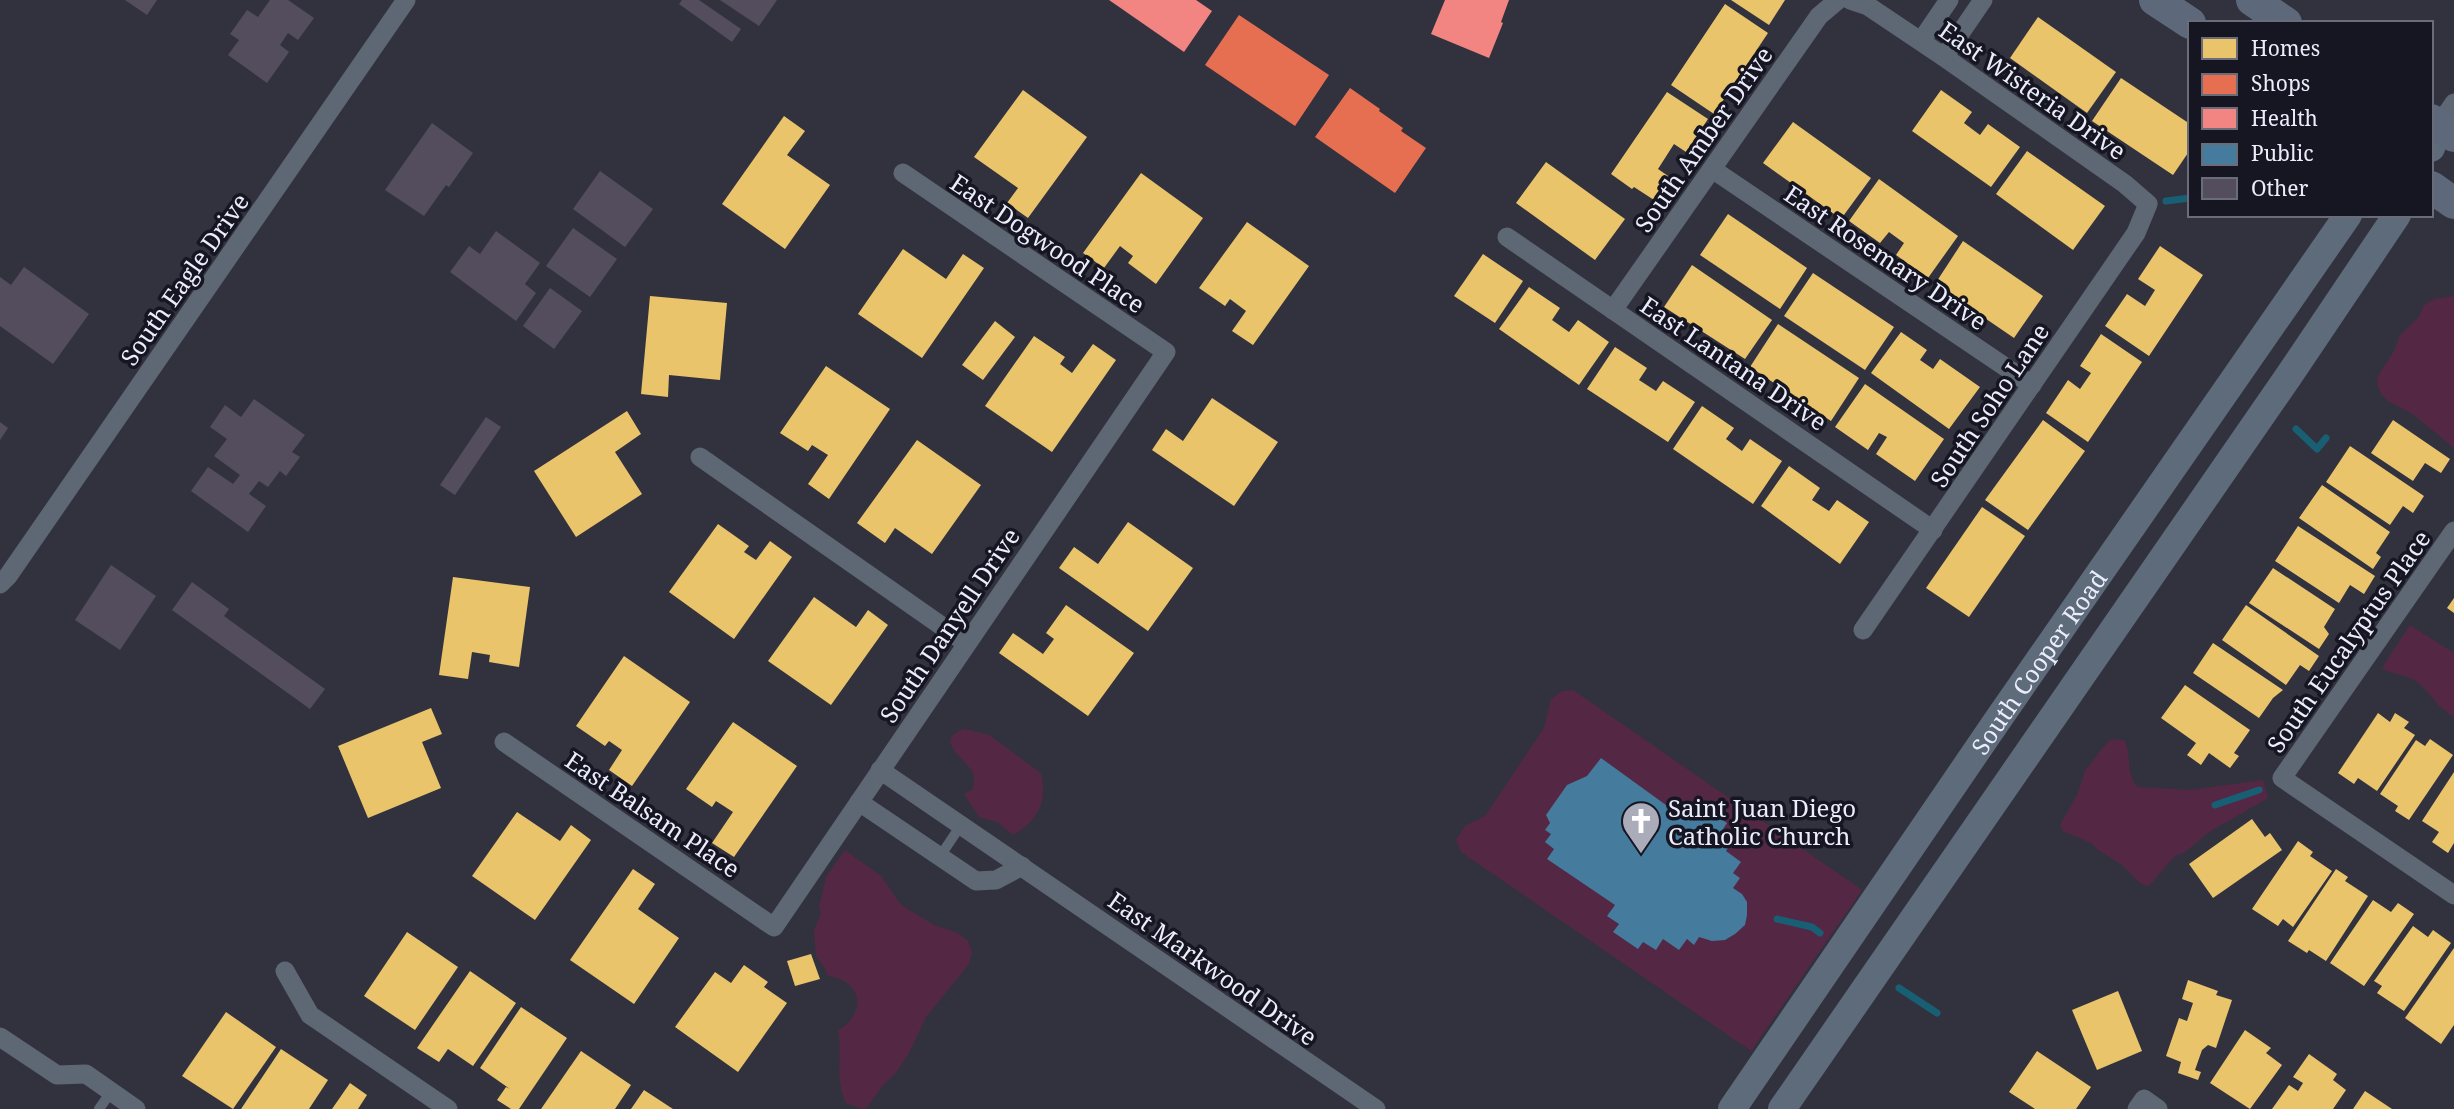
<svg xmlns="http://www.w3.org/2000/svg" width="2454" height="1109" viewBox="0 0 2454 1109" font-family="'Noto Serif',serif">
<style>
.green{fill:#542745}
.homes{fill:#e9c46a}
.shops{fill:#e76f51}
.health{fill:#f28482}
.public{fill:#457b9d}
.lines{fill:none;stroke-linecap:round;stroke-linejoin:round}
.stream{stroke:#195f74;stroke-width:7}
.building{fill:#544d5e}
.service{stroke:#5e6774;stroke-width:10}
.minor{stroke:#5e6774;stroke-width:19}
.secondary{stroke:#5e6b7a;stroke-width:28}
.primary{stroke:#5d697a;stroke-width:32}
.labels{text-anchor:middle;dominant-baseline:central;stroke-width:7;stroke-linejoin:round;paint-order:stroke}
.street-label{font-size:24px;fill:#ebedfd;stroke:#161622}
.poi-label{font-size:24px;fill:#ebedfd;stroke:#161622;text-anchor:start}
</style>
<rect width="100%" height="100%" fill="#32323f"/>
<g class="green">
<polygon points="2454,296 2454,448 2414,415 2388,401 2381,394 2377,383 2378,376 2394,351 2400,335 2419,317 2423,306 2434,299"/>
<path d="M2410 625 2454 653V716C2436 708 2429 689 2413 679 2403 674 2393 675 2382 668Z"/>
<polygon points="1573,690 1862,890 1751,1051 1461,852 1456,840 1465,826 1485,816 1544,728 1551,699 1562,691"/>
<path d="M965 729 989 735 1041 773C1048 801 1038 821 1013 835L997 822 979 817 964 794 972 790C974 784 975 779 973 773 967 760 931 739 965 729Z"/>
<path d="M2116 739 2125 741C2132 756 2125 776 2138 787L2191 790 2263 780 2268 798 2209 832 2185 852 2174 857 2149 886 2141 884 2122 865 2098 850 2091 843 2063 831 2060 825 2078 793 2085 771 2105 745 2109 741Z"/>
<path d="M845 850 881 876 901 905 936 926 956 932 968 941 972 952 969 964 926 1017 908 1055 895 1074 883 1085 868 1106 863 1109 846 1103C834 1077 843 1056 838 1030 855 1022 866 998 848 984 842 978 834 978 827 975L826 970 816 956 814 930 821 914 819 907 826 877Z"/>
</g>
<g class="homes">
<polygon points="1731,0 1785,0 1769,25"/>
<polygon points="1725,4 1768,33 1714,114 1671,85"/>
<polygon points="2038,17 2116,72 2087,113 2010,58"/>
<polygon points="2121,78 2190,124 2190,150 2173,175 2092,121"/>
<polygon points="1023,90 1087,137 1028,218 1007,203 1018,188 974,157"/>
<polygon points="1941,90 1972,112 1964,123 1980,135 1988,124 2020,147 1991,187 1912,131"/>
<polygon points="1667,92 1708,119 1686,152 1674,144 1658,169 1671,178 1654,200 1634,187 1632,189 1611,174"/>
<polygon points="784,116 805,131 787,155 830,185 785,249 722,204"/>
<polygon points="1793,122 1871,178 1841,219 1763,163"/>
<polygon points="2027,151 2105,206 2073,250 1996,194"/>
<polygon points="1546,162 1625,219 1595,260 1516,203"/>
<polygon points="1141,173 1203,218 1156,284 1128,263 1133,256 1120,246 1104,268 1083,253"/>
<polygon points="1879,179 1958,236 1928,278 1896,255 1904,243 1889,232 1880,243 1849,221"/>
<polygon points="1728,214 1807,268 1780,309 1700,255"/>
<polygon points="1247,222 1309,266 1253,345 1232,331 1246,311 1230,299 1225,306 1199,288"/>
<polygon points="1963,241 2043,296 2014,338 1935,284"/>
<polygon points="2160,246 2203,275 2149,356 2105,326 2127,294 2145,306 2155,290 2138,279"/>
<polygon points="903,249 946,279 963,254 984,268 922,358 858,314"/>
<polygon points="1483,254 1523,281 1495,323 1454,296"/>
<polygon points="1692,265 1772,320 1745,359 1664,307"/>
<polygon points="1813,273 1894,327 1865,370 1784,316"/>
<polygon points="1529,287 1560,308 1552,320 1569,332 1578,320 1609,342 1579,385 1499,329"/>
<polygon points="650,296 727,303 720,380 669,375 668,397 641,394"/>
<polygon points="995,321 1015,337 983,380 962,365"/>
<polygon points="1778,324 1859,378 1831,421 1750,367"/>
<polygon points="1901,332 1927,350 1920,360 1933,369 1940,359 1980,387 1949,429 1871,373"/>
<polygon points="2101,334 2142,362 2088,442 2046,413 2068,380 2080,389 2091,373 2080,366"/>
<polygon points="1034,336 1065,357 1060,364 1072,373 1093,344 1116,360 1052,452 985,406"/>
<polygon points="1615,347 1647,368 1639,380 1656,391 1663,381 1695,402 1668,442 1587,389"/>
<polygon points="826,366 890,409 829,499 808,484 828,455 812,445 808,451 780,433"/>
<polygon points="1865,384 1944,439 1915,481 1876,454 1887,437 1879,433 1868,450 1835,427"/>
<polygon points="1212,398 1278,442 1234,506 1152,450 1166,429 1183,441"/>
<polygon points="1702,406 1734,428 1726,439 1742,451 1750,439 1782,461 1753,504 1673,449"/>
<polygon points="627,411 641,434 615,452 642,494 576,537 534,471"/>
<polygon points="2043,420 2085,451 2028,530 1985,500"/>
<polygon points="2393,420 2450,459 2441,473 2425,463 2413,481 2371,453"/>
<polygon points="917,440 981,485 932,554 895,528 885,543 857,523"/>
<polygon points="2350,446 2424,496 2413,513 2403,506 2390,525 2326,482"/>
<polygon points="1789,466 1820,488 1812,500 1829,511 1837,500 1869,522 1840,564 1761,506"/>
<polygon points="2322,485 2390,532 2376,553 2381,557 2373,569 2299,518"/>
<polygon points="1982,507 2025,536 1969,617 1926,588"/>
<polygon points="1128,522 1193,568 1148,631 1059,568 1074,547 1098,564"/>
<polygon points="718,524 749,546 744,552 756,560 770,541 792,557 734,639 669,592"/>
<polygon points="2298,526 2375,576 2364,594 2350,585 2339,603 2275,561"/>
<polygon points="2273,568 2335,609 2324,627 2329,634 2319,649 2249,603"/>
<polygon points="453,577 530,587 519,667 489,662 490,655 472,652 468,679 439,675"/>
<polygon points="814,597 856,627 868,610 888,625 831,705 768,661"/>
<polygon points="2454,598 2454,613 2447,608"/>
<polygon points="1066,605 1134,653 1088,716 999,653 1013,633 1043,654 1054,639 1046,633"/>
<polygon points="2246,605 2319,656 2309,671 2300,665 2286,685 2222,640"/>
<polygon points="2213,643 2283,690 2273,698 2259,718 2193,673"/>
<polygon points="624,656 690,702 632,786 609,770 622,750 609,741 605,746 576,726"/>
<polygon points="2185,685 2250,730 2234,753 2239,756 2230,768 2209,753 2201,765 2187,755 2196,743 2161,718"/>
<polygon points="431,708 442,734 422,742 441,788 368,818 338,746"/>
<polygon points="2378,713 2390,722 2395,713 2409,722 2404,728 2415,735 2377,791 2358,778 2354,784 2338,773"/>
<polygon points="733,722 797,766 734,857 712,843 733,812 716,801 712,807 686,789"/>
<polygon points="2430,739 2453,755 2409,820 2395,811 2398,806 2380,794 2416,740 2425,746"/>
<polygon points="2454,772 2454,843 2448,853 2432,842 2439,832 2422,821"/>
<polygon points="517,812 560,841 571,825 591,840 535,920 472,876"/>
<polygon points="2252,819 2265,837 2270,833 2282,850 2213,898 2189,864"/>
<polygon points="2298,841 2313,852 2310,856 2332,871 2293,927 2283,919 2278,926 2252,909"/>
<polygon points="633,869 655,884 638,909 679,938 634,1004 570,960"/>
<polygon points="2336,869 2348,877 2345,881 2368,896 2326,961 2309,950 2307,953 2288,941"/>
<polygon points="2373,900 2391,912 2398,903 2414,914 2364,986 2330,963"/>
<polygon points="2413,926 2428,937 2433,930 2451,943 2404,1011 2377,993 2382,986 2374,981"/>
<polygon points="407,932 458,967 415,1030 364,996"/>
<polygon points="2454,948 2454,1025 2441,1044 2405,1018"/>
<polygon points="811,954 820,979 795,986 787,961"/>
<polygon points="744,965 768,982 764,987 787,1003 738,1072 675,1027 715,972 731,983"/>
<polygon points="470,971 516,1003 473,1066 448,1049 439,1062 417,1048"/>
<polygon points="2188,980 2218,991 2216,995 2232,1000 2216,1048 2208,1045 2202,1050 2195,1070 2201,1072 2198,1080 2178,1073 2181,1062 2166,1056 2179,1018 2187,1021 2193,1003 2182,999"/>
<polygon points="2118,991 2142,1051 2097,1070 2072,1010"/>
<polygon points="521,1007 567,1038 519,1109 511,1109 497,1100 506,1087 510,1089 480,1068"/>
<polygon points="226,1012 276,1047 233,1109 182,1076"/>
<polygon points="2245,1030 2271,1048 2266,1053 2282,1065 2250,1109 2210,1083"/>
<polygon points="281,1049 328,1080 309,1109 241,1109"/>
<polygon points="581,1051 631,1085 615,1109 541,1109"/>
<polygon points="2037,1051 2091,1087 2076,1109 2035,1109 2009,1092"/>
<polygon points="2309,1054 2337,1074 2333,1080 2346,1090 2333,1109 2272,1109 2289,1085 2298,1091 2303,1083 2293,1077"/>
<polygon points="350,1083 367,1095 358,1109 332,1109"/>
<polygon points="644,1090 673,1109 631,1109"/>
<polygon points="2365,1091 2392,1109 2353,1109"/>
</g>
<g class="shops">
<polygon points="1239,15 1329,75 1295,126 1205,65"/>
<polygon points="1350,88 1380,109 1379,111 1403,128 1401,131 1426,148 1395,193 1315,137"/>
</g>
<g class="health">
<polygon points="1109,0 1196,0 1212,11 1184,52"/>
<polygon points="1445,0 1509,0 1501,22 1503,23 1489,58 1431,34"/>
</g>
<polygon class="public" points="1601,758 1677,813 1685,801 1699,812 1703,806 1727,823 1723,829 1735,838 1726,851 1741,862 1733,873 1740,878 1733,888 1742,894 1747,902 1747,915 1745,925 1735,934 1725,940 1712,941 1699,937 1694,945 1687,939 1679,950 1663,939 1656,950 1643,942 1638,949 1613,932 1619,924 1607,916 1615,905 1547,859 1554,849 1545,842 1551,834 1545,830 1550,823 1546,815 1567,785 1587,776"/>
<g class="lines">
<g class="stream">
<polyline points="2166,201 2190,198"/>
<polyline points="2296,429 2317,449 2326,438"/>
<polyline points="2215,805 2259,790"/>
<polyline points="1777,919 1812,927 1820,933"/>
<polyline points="1899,988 1937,1013"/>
</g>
</g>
<g class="building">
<polygon points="125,0 157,0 147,15"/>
<polygon points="270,0 288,0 314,18 298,40 288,33 280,45 289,52 267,83 228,55 239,40 230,34 247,10 258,17"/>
<polygon points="682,0 699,0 741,29 732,42 679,4"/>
<polygon points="720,0 777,0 759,26"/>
<polygon points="432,123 473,153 449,187 446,185 424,216 385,190"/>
<polygon points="600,171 653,209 625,247 573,209"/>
<polygon points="573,228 617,259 590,297 546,266"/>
<polygon points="496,231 540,263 525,284 536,293 516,321 450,272 469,246 480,254"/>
<polygon points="24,267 89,314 53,364 0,326 0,277 11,285"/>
<polygon points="550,288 582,311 554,349 523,326"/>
<polygon points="254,399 305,435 292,452 300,457 286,476 280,471 268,487 259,481 249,494 266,506 248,532 191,491 208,467 233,484 240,475 214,456 227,439 210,427 225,405 241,417"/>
<polygon points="486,417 501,427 455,495 440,485"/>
<polygon points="0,422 8,428 0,440"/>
<polygon points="111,565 156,596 120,650 75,620"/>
<polygon points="192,582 229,609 224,616 325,689 310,709 172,610"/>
</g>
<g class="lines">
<g class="service">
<polyline points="939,858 961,825"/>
<polyline points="99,1109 111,1092"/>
</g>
<g class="minor">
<polyline points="1850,0 1868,6 1944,57 2125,184 2148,204 2136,233 1863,630"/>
<polyline points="1921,41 1949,0"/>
<polyline points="1944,57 1983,0"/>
<polyline points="2439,125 2454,103"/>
<polyline points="1712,169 2032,385"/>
<polyline points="1507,237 1933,530"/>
<polyline points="1613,310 1819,16 1838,0"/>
<polyline points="700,457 966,643"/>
<polyline points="2454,531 2282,778 2454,895"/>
<polyline points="0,584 8,576 406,0"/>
<polyline points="504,742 774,927 1166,352 903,173"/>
<polyline points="880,770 1376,1109"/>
<polyline points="859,802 976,881 996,880 1022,866"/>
<polyline points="285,971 310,1015 448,1109"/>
<polyline points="0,1037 57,1075 86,1074 136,1109"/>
<polyline points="2137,1109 2144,1099 2158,1109"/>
</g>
<g class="secondary">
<polyline points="2431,148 2439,125"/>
<path id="s1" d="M1732 1109 1997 721 2348 215"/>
<polyline points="1782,1109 2288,377 2397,215"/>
</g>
<g class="primary">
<polyline points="2155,0 2190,23"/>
<polyline points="2252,0 2286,23"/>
<polyline points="2431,120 2454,136"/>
<polyline points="2431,187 2454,203"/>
</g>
</g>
<defs>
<symbol id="church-pin" viewBox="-11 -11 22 30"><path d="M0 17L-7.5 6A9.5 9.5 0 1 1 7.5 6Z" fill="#aaacba" stroke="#161622"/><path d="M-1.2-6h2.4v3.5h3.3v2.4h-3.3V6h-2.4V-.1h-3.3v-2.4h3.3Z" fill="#fff"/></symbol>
</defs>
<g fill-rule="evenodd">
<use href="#church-pin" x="1619" y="799" width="44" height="60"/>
</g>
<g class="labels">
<g class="street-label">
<text transform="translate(2033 90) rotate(35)">East Wisteria Drive</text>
<text transform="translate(1703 139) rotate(-55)">South Amber Drive</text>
<text transform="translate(1048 243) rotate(34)">East Dogwood Place</text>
<text transform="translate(1886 257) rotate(34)">East Rosemary Drive</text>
<text transform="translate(184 279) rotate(-55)">South Eagle Drive</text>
<text transform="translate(1734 363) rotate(34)">East Lantana Drive</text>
<text transform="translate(1989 405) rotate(-56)">South Soho Lane</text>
<text transform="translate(949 625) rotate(-56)">South Danyell Drive</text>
<text transform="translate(2348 641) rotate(-55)">South Eucalyptus Place</text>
<text stroke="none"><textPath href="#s1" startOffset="542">South Cooper Road</textPath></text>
<text transform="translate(653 814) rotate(34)">East Balsam Place</text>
<text transform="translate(1213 968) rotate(35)">East Markwood Drive</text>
</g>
<g class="poi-label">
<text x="1668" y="807">Saint Juan Diego<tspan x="1668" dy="28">Catholic Church</tspan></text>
</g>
</g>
<rect x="2188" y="21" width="245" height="196" fill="#161622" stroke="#6b6c7a" stroke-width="2"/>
<rect x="2202" y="38" width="35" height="21" fill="#e9c46a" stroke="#6b6c7a" stroke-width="2"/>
<text x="2251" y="56" font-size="21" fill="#ebedfd">Homes</text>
<rect x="2202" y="74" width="35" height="21" fill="#e76f51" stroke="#6b6c7a" stroke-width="2"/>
<text x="2251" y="91" font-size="21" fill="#ebedfd">Shops</text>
<rect x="2202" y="108" width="35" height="21" fill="#f28482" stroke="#6b6c7a" stroke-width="2"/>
<text x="2251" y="126" font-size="21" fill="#ebedfd">Health</text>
<rect x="2202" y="144" width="35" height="21" fill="#457b9d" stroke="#6b6c7a" stroke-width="2"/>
<text x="2251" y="161" font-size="21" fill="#ebedfd">Public</text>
<rect x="2202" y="178" width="35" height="21" fill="#544d5e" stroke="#6b6c7a" stroke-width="2"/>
<text x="2251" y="196" font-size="21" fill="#ebedfd">Other</text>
</svg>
